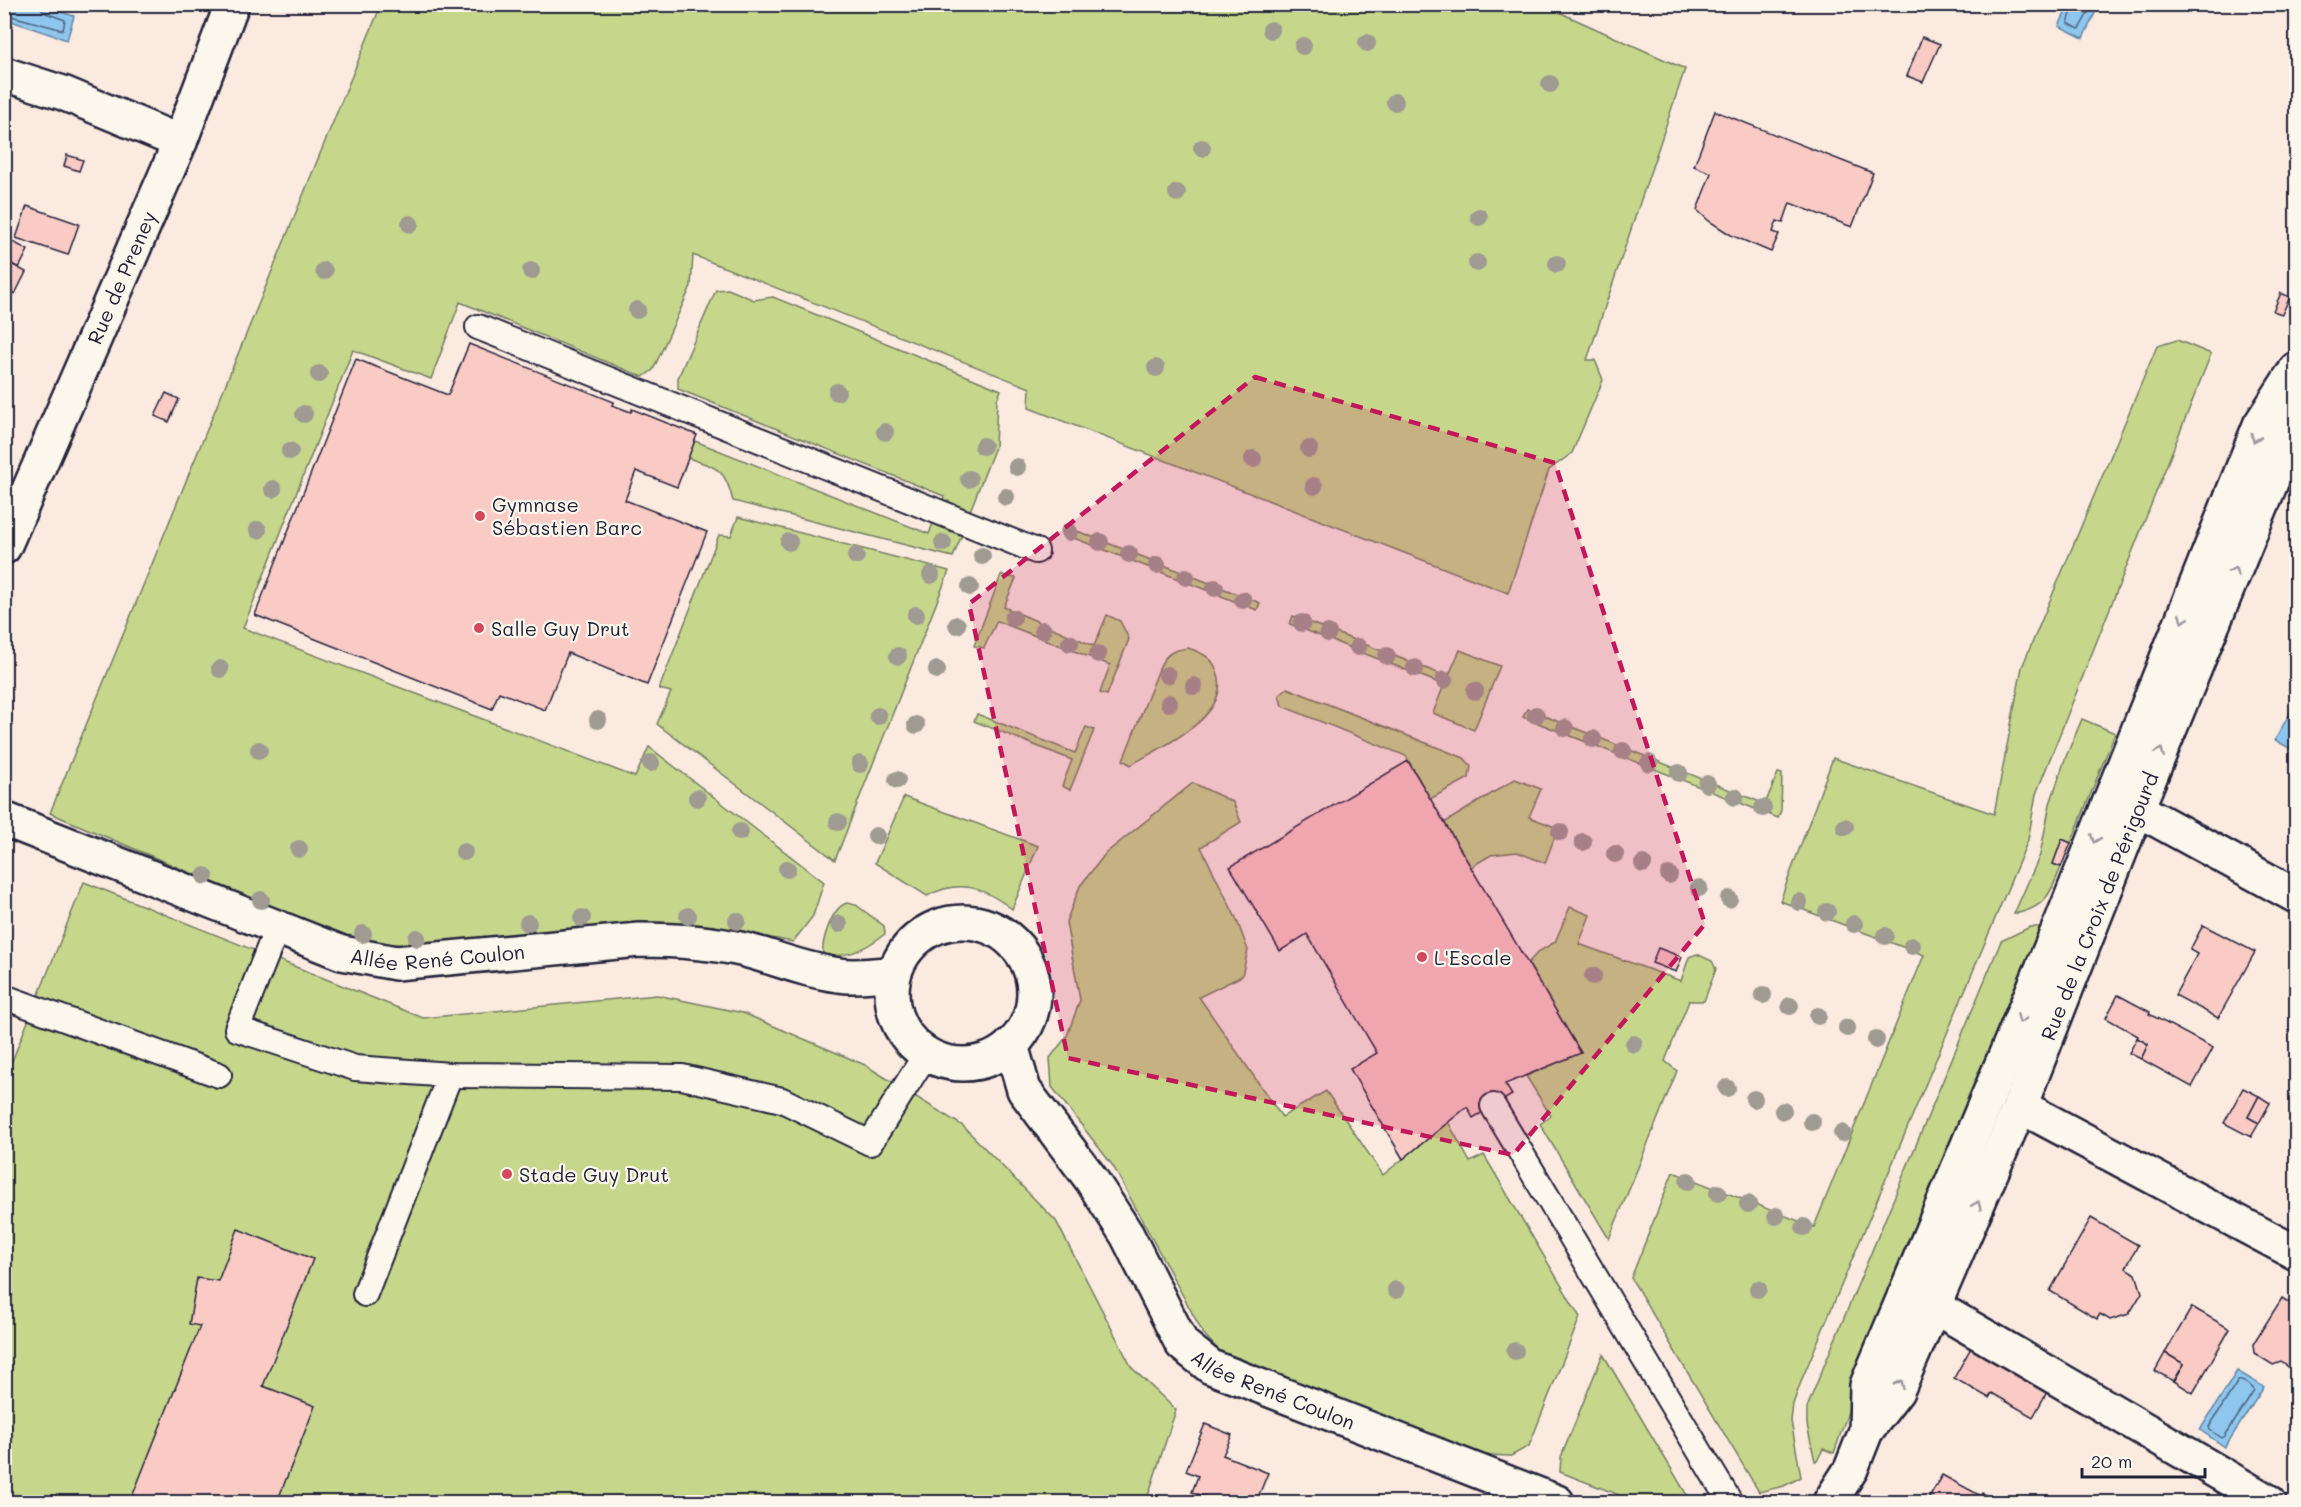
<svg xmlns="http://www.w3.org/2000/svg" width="2301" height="1507" viewBox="0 0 2301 1507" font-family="Mali,sans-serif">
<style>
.green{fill:#c6d78c;stroke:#747c64;stroke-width:1.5}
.water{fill:#8ec6ed;stroke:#6384a6;stroke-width:1.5}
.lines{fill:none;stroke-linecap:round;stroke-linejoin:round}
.shore{stroke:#4d6482;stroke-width:1.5}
.building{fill:#facac5;stroke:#22223b;stroke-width:1.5}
.service-casing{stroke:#22223b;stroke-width:28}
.minor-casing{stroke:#22223b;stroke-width:38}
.tertiary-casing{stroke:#22223b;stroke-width:38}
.service{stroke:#fbf7ec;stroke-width:24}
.minor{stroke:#fbf7ec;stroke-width:33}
.tertiary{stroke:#fbf7ec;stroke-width:33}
.tree{fill:#9f9a92}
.oneway{stroke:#99979c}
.marked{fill:#c2185b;fill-opacity:0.2;stroke:#c2185b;stroke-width:4.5;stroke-dasharray:12 8;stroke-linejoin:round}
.poi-dot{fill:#d1495b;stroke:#fbf7ec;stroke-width:2}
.labels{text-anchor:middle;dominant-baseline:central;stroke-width:4.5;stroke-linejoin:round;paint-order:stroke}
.street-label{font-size:20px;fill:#22223b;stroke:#fbf7ec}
.poi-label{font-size:20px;fill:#22223b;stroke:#fbf7ec;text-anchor:start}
</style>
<rect width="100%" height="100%" fill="#fbeae0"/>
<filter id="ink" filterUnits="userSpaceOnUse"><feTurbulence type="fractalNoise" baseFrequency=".0167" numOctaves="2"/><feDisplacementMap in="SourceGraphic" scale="12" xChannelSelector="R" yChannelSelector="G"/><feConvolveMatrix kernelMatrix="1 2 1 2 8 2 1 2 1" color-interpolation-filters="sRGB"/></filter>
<g filter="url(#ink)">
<g class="green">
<polygon points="1541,4 1685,69 1587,360 1595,360 1603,380 1572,453 1549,470 1508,593 1029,408 1030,388 693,255 691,286 653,370 643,377 460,302 431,379 353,350 243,628 635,777 649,747 824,882 813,916 793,942 714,927 636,923 403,947 365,944 278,910 50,813 381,5"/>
<polygon points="728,289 754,300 773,297 1001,390 997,400 995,447 970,511 943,502 944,496 678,389 678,378 716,290"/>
<polygon points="2177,340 2211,354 2036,794 2028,840 1802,1379 1793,1404 1791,1421 1801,1477 1784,1486 1759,1492 1631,1278 1673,1172 1814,1227 1924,955 1780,901 1833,758 1994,814 2022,667 2157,346"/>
<path d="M695 441 929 534 934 520 963 532 953 557 733 501C725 468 718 468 688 458Z"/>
<polygon points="738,517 949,571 835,860 657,724 671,692 659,689 719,535 731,536"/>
<polygon points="1067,527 1260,603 1257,610 1064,534"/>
<polygon points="1001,575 1016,578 1004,607 1094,646 1107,615 1120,621 1129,639 1107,695 1100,693 1110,665 997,621 984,648 974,646"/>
<polygon points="1293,616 1448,677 1460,650 1500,666 1474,730 1433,713 1444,685 1290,624"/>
<path d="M1188 648C1206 654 1215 659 1219 678 1226 720 1160 747 1131 765L1123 760 1161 664C1168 652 1174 650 1188 648Z"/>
<polygon points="1287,688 1464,758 1471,766 1469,778 1430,799 1406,756 1282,706 1279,695"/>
<polygon points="1527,709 1765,804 1778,773 1782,774 1781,810 1778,818 1523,717"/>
<polygon points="977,714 1075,753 1086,727 1094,730 1070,790 1062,786 1072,760 974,721"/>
<path d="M2082 719 2115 733 2071 843 2062 840 2053 864 2061 867C2050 894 2046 908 2014 914L2040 855 2050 804 2065 759Z"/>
<polygon points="1515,779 1541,789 1529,817 1558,828 1545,863 1517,852 1491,855 1471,867 1444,823"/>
<polygon points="1193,783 1233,802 1241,822 1201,847 1236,918 1248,950 1242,976 1199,997 1282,1117 1326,1091 1383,1175 1448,1122 1470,1162 1484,1155 1580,1317 1529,1446 1511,1456 1484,1455 1218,1350 1203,1333 1113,1166 1052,1087 1050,1058 1067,1036 1080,1000 1066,922 1080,886 1106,853"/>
<path d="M904 797 1038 846 1012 909C984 888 961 878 927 896L875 863Z"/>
<polygon points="84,882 423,1018 657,995 743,1013 865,1065 963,1126 1056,1221 1132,1368 1176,1410 1146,1502 5,1502 4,1081"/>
<path d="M847 903 856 905 884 926 885 934C863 950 850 957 823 956 821 941 832 907 847 903Z"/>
<polygon points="1570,907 1590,915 1579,944 1681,981 1689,957 1697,954 1712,961 1716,969 1704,1001 1689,1001 1665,1061 1677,1071 1609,1239 1540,1124 1551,1116 1526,1076 1581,1053 1528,963 1538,952 1555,942"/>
<polygon points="2030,927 2048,927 1859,1380 1834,1453 1823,1449 1817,1461 1815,1461 1807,1425 1807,1408 1816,1385 2001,941"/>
<polygon points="1603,1354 1691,1502 1637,1502 1560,1472 1561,1457"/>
</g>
<g class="water">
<polygon points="7,5 38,5 74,16 67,40 5,19"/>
<polygon points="2069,5 2099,5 2083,38 2059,26"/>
<polygon points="2296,702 2296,752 2275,740"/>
<polygon points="2237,1371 2264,1387 2225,1447 2200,1430"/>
</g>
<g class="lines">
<g class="shore">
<polyline points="2074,4 2068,23 2079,29 2093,4"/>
<polyline points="4,14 63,30 65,20 43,12 40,4"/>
<path d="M2238 1381C2243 1380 2253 1386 2254 1391L2225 1436 2222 1438 2210 1430 2209 1427Z"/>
</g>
</g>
<g class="building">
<polygon points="1922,37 1940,44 1923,82 1907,76"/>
<polygon points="1715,111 1873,173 1852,227 1790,203 1783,223 1777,221 1773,232 1779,234 1771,252 1731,235 1709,221 1697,210 1711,173 1694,166"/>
<polygon points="67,155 83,160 79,171 64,166"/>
<polygon points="27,206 79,224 68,255 16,238"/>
<polygon points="4,237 28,250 19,268 4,260"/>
<polygon points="4,260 26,272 15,294 8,289 4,295"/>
<polygon points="2281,293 2290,297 2282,314 2273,311"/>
<polygon points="469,344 614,402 612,405 631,412 632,409 697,435 677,487 636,471 625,500 707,532 647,685 568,653 545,710 499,692 492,709 255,615 356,359 448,395"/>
<polygon points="166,393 179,399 169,422 155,416"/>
<polygon points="1408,761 1581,1053 1505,1084 1512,1095 1473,1118 1467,1107 1403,1159 1350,1069 1377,1053 1307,934 1280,951 1230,867"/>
<polygon points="2062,839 2071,843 2061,867 2053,864"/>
<polygon points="2203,925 2255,952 2218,1018 2175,995 2197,954 2190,950"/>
<polygon points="1658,948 1682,957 1676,972 1652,963"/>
<polygon points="2118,995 2150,1012 2149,1014 2213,1048 2192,1087 2141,1059 2148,1044 2137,1038 2138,1036 2106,1018"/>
<polygon points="2137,1038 2148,1044 2141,1059 2129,1053"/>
<polygon points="2243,1088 2259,1096 2248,1117 2259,1123 2251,1137 2224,1123"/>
<polygon points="2259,1096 2270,1103 2259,1123 2248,1117"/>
<polygon points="2091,1218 2138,1245 2126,1268 2136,1274 2142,1293 2129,1314 2110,1320 2100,1314 2097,1319 2050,1291"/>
<polygon points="238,1229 313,1259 263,1386 315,1406 277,1502 130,1502 200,1326 189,1324 197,1278 218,1281"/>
<polygon points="2282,1298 2296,1307 2296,1372 2281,1362 2273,1365 2254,1353 2253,1344"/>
<polygon points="2192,1307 2230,1329 2193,1393 2174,1381 2184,1364 2165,1353"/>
<polygon points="1972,1346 2048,1390 2033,1417 1992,1393 1989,1398 1954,1378"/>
<polygon points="2165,1353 2184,1364 2174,1381 2155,1371"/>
<polygon points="1205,1424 1232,1435 1223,1455 1268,1473 1256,1502 1218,1502 1192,1492 1198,1476 1186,1471"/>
<polygon points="1942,1475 1981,1496 1982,1493 1999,1502 1926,1502"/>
</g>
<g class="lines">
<defs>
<g id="service">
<polyline points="478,327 1036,551"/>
<polyline points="277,928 237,1029 355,1068 450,1075 682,1077 782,1100 870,1143 926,1054"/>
<polyline points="4,997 219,1075"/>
<polyline points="1493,1106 1730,1502"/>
<polyline points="365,1294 450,1075"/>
</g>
<g id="minor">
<polyline points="4,74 63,93 180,142"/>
<path id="s1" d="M4 547 180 142 232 4"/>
<polyline points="2111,799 2137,809 2296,896"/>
<path id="s2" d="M4 819 342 953 396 963 639 940C675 940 710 942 745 950 776 958 806 971 839 975 856 978 876 974 894 974"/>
<circle cx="963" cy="993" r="71"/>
<path id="s3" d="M1011 1045 1024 1090 1091 1179 1127 1235 1182 1344 1211 1367 1557 1502"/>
<polyline points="2020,1106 2296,1253"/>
<polyline points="1933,1306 2269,1502"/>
</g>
<g id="tertiary">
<polyline points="1866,1431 1867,1385 2062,921 2260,425 2291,377"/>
<path id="s4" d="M1830 1502 1851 1469 1866 1431 1897 1391 2020 1106 2137 809 2288 441 2296 369"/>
</g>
</defs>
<use href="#service" class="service-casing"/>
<use href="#minor" class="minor-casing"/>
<use href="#tertiary" class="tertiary-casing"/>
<use href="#service" class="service"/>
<use href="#minor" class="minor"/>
<use href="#tertiary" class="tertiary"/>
</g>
<g class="tree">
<circle cx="1271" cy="30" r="9"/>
<circle cx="1367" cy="43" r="9"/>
<circle cx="1303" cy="46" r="9"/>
<circle cx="1550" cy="84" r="9"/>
<circle cx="1395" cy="102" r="9"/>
<circle cx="1202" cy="148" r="9"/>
<circle cx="1177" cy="193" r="9"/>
<circle cx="1479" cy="217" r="9"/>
<circle cx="410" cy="224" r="9"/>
<circle cx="1477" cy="263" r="9"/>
<circle cx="1557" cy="264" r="9"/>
<circle cx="324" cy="271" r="9"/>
<circle cx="531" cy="271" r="9"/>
<circle cx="637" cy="310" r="9"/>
<circle cx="1156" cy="368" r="9"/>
<circle cx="319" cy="374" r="9"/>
<circle cx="837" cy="392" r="9"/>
<circle cx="304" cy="414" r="9"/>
<circle cx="885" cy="432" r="9"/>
<circle cx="983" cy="446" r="9"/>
<circle cx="1309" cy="449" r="9"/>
<circle cx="290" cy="451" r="9"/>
<circle cx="1253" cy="459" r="9"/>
<circle cx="1017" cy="467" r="9"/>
<circle cx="969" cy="479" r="9"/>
<circle cx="1314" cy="486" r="9"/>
<circle cx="273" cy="489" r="9"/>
<circle cx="1006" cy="497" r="9"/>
<circle cx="258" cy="530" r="9"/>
<circle cx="1069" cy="532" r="9"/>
<circle cx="789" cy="542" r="9"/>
<circle cx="1100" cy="542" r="9"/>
<circle cx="943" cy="543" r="9"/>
<circle cx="1129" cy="554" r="9"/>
<circle cx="856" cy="556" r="9"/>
<circle cx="982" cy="556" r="9"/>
<circle cx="1157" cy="565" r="9"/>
<circle cx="931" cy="575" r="9"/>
<circle cx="1186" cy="577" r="9"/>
<circle cx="970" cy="587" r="9"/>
<circle cx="1215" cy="588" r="9"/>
<circle cx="1243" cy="600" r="9"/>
<circle cx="916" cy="615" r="9"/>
<circle cx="1013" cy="618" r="9"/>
<circle cx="1302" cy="623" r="9"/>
<circle cx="957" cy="625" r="9"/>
<circle cx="1043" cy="630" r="9"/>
<circle cx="1328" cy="633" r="9"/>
<circle cx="1070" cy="643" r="9"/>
<circle cx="1358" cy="647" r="9"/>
<circle cx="1098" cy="654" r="9"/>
<circle cx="898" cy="656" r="9"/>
<circle cx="1387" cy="656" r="9"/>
<circle cx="1415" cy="668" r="9"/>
<circle cx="220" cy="669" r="9"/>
<circle cx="937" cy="670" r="9"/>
<circle cx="1167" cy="675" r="9"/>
<circle cx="1444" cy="680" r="9"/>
<circle cx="1194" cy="686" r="9"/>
<circle cx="1475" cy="691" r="9"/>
<circle cx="1169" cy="703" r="9"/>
<circle cx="1536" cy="715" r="9"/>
<circle cx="878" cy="716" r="9"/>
<circle cx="598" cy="720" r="9"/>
<circle cx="916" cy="725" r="9"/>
<circle cx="1565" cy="728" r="9"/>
<circle cx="1593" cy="739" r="9"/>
<circle cx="259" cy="750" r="9"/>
<circle cx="1623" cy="751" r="9"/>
<circle cx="651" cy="763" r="9"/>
<circle cx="1649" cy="763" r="9"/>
<circle cx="860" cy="764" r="9"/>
<circle cx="1679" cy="773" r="9"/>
<circle cx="897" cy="780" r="9"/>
<circle cx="1707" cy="784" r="9"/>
<circle cx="1735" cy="797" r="9"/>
<circle cx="697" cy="798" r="9"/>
<circle cx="1763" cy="808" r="9"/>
<circle cx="838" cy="822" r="9"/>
<circle cx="1845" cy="827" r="9"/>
<circle cx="740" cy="832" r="9"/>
<circle cx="1560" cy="832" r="9"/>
<circle cx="876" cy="836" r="9"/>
<circle cx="1583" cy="842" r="9"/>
<circle cx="299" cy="849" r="9"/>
<circle cx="464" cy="852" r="9"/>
<circle cx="1615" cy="854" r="9"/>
<circle cx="1643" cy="864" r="9"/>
<circle cx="787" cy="869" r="9"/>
<circle cx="1669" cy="875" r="9"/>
<circle cx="205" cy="876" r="9"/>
<circle cx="1699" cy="888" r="9"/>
<circle cx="1729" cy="899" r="9"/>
<circle cx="261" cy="900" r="9"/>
<circle cx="1799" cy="902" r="9"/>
<circle cx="1827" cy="912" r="9"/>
<circle cx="688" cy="916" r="9"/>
<circle cx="582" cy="918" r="9"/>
<circle cx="737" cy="921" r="9"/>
<circle cx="528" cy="923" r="9"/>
<circle cx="839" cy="924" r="9"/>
<circle cx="1854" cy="924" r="9"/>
<circle cx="363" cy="934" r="9"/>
<circle cx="1885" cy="936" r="9"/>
<circle cx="417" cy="938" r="9"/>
<circle cx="1912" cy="946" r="9"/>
<circle cx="1593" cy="976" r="9"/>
<circle cx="1763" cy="995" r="9"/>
<circle cx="1790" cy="1006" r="9"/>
<circle cx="1818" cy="1016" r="9"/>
<circle cx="1847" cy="1028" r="9"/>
<circle cx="1876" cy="1040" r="9"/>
<circle cx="1634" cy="1044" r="9"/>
<circle cx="1727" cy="1088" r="9"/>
<circle cx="1754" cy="1099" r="9"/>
<circle cx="1783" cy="1111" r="9"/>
<circle cx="1812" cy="1122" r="9"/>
<circle cx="1842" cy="1133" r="9"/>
<circle cx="1688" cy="1181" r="9"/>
<circle cx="1718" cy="1193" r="9"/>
<circle cx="1748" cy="1204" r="9"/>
<circle cx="1776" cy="1216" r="9"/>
<circle cx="1804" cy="1227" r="9"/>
<circle cx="1758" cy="1289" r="9"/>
<circle cx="1396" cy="1290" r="9"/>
<circle cx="1515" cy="1351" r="9"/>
</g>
<defs><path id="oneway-chevron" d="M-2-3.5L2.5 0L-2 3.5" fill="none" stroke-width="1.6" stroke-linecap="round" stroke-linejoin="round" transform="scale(1.5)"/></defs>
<g class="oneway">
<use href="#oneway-chevron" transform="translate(2255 438) rotate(112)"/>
<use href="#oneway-chevron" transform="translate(2234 571) rotate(-68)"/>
<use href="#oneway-chevron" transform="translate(2183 619) rotate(112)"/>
<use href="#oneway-chevron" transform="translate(2160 752) rotate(-68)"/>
<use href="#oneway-chevron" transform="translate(2095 839) rotate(111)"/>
<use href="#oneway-chevron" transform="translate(2021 1019) rotate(113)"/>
<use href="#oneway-chevron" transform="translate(1977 1205) rotate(-67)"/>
<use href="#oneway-chevron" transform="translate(1900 1384) rotate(-65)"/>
</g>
</g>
<path class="marked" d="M1255 377 1555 463 1705 924 1513 1155 1068 1058 969 604Z"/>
<g class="poi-dot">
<circle cx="480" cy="516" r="6"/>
<circle cx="479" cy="628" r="6"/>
<circle cx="1422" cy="957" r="6"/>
<circle cx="507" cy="1174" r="6"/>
</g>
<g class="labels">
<g class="street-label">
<text stroke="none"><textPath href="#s1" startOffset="294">Rue de Preney</textPath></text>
<text stroke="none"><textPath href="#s4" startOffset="656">Rue de la Croix de Périgourd</textPath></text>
<text stroke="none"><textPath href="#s2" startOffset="460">Allée René Coulon</textPath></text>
<text stroke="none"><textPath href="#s3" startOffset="450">Allée René Coulon</textPath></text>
</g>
<g class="poi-label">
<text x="492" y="504">Gymnase<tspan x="492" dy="23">Sébastien Barc</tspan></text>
<text x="491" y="628">Salle Guy Drut</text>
<text x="1434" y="957">L'Escale</text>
<text x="519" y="1174">Stade Guy Drut</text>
</g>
</g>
<rect width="2301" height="1507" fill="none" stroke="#fbf7ec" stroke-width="24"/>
<rect x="12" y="12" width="2277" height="1483" fill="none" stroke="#22223b" stroke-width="2" filter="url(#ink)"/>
<path d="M2082 1468v9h123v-9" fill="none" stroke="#22223b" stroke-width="3"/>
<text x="2091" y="1468" font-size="18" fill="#22223b" stroke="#fbf7ec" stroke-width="4.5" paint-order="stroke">20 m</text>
</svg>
